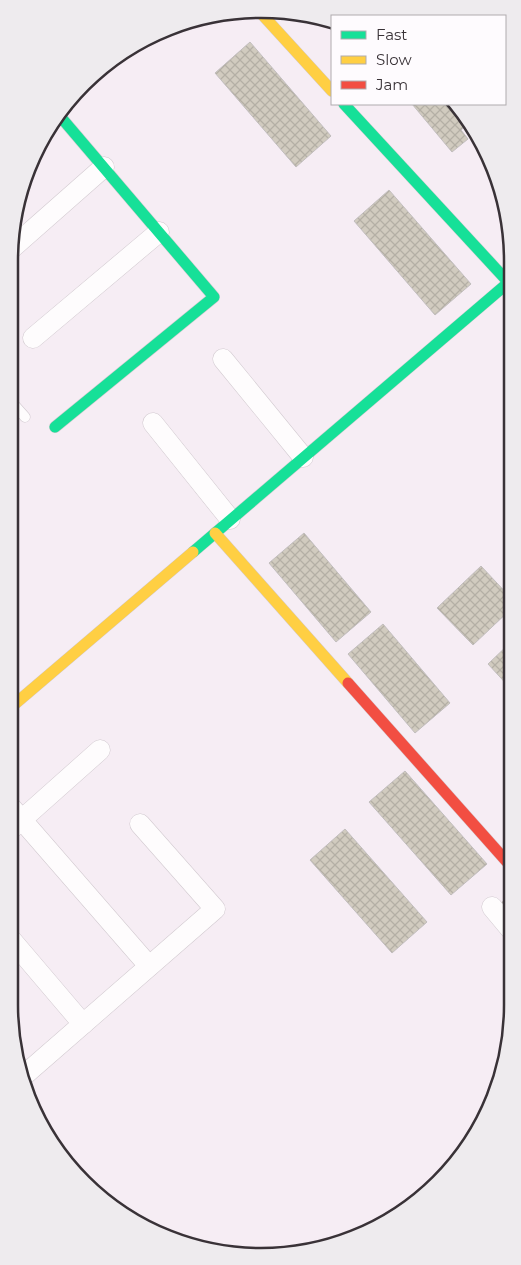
<svg xmlns="http://www.w3.org/2000/svg" width="521" height="1265" viewBox="0 0 521 1265" font-family="Montserrat,sans-serif">
<style>
.building{fill:url(#building-cross-hatch);stroke:#c2bebe}
.lines{fill:none;stroke-linecap:round;stroke-linejoin:round}
.lane-casing{stroke:#d2cad0;stroke-width:11}
.street-casing{stroke:#d2cad0;stroke-width:21}
.fast-casing{stroke:#d2cad0;stroke-width:12}
.slow-casing{stroke:#d2cad0;stroke-width:12}
.jam-casing{stroke:#d2cad0;stroke-width:12}
.lane{stroke:#fefcfd;stroke-width:10}
.street{stroke:#fefcfd;stroke-width:20}
.fast{stroke:#16e098;stroke-width:11}
.slow{stroke:#ffcf43;stroke-width:11}
.jam{stroke:#f24e42;stroke-width:11}
.rim{fill:none;stroke:#393237;stroke-width:2.5}
</style>
<defs>
<pattern id="building-cross-hatch" width="8" height="8" patternUnits="userSpaceOnUse" patternTransform="scale(1.25)"><rect width="8" height="8" fill="#d1cbbf"/><path d="M0 0l8 8M0 8l8-8" fill="none" stroke="#b4afa5"/></pattern>
</defs>
<rect width="100%" height="100%" fill="#f6edf4"/>
<g class="building">
<polygon points="250,42 331,136 296,167 215,73"/>
<polygon points="412,104 456,104 468,124 461,130 468,139 452,152"/>
<polygon points="389,190 471,284 435,315 354,221"/>
<polygon points="304,533 371,612 336,642 269,563"/>
<polygon points="481,566 511,598 511,609 473,645 437,608"/>
<polygon points="383,624 450,703 415,733 348,654"/>
<polygon points="511,642 511,689 488,664"/>
<polygon points="405,771 487,864 451,895 369,802"/>
<polygon points="345,829 427,922 392,953 310,860"/>
<polygon points="512,894 512,915 501,903"/>
</g>
<g class="lines">
<defs>
<polyline id="lane" points="9,399 25,417"/>
<g id="street">
<polyline points="11,249 104,167"/>
<polyline points="33,338 159,232"/>
<polyline points="223,359 303,457"/>
<polyline points="153,423 230,519"/>
<polyline points="9,805 149,966"/>
<polyline points="9,831 100,750"/>
<polyline points="492,907 512,931"/>
<polyline points="9,937 83,1024"/>
<polyline points="21,1078 215,909 140,824"/>
</g>
<g id="fast">
<polyline points="344,104 510,284"/>
<polyline points="55,427 214,297 59,115"/>
<polyline points="193,552 509,282"/>
</g>
<g id="slow">
<polyline points="259,11 332,91"/>
<polyline points="215,533 348,683"/>
<polyline points="9,709 193,552"/>
</g>
<polyline id="jam" points="348,683 508,863"/>
</defs>
<use href="#lane" class="lane-casing"/>
<use href="#street" class="street-casing"/>
<use href="#fast" class="fast-casing"/>
<use href="#slow" class="slow-casing"/>
<use href="#jam" class="jam-casing"/>
<use href="#lane" class="lane"/>
<use href="#street" class="street"/>
<use href="#fast" class="fast"/>
<use href="#slow" class="slow"/>
<use href="#jam" class="jam"/>
</g>
<path d="M0 0H521V1265H0ZM261 18H261A243 243 0 0 1 504 261V1005A243 243 0 0 1 261 1248H261A243 243 0 0 1 18 1005V261A243 243 0 0 1 261 18Z" fill="#eeebee" fill-rule="evenodd"/>
<path class="rim" d="M261 18H261A243 243 0 0 1 504 261V1005A243 243 0 0 1 261 1248H261A243 243 0 0 1 18 1005V261A243 243 0 0 1 261 18Z"/>
<rect x="331" y="15" width="175" height="90" fill="#fefbfe" stroke="#afabae"/>
<rect x="341" y="31" width="25" height="8" fill="#16e098" stroke="#afabae"/>
<text x="376" y="40" font-size="15" fill="#393237">Fast</text>
<rect x="341" y="56" width="25" height="8" fill="#ffcf43" stroke="#afabae"/>
<text x="376" y="65" font-size="15" fill="#393237">Slow</text>
<rect x="341" y="81" width="25" height="8" fill="#f24e42" stroke="#afabae"/>
<text x="376" y="90" font-size="15" fill="#393237">Jam</text>
</svg>
